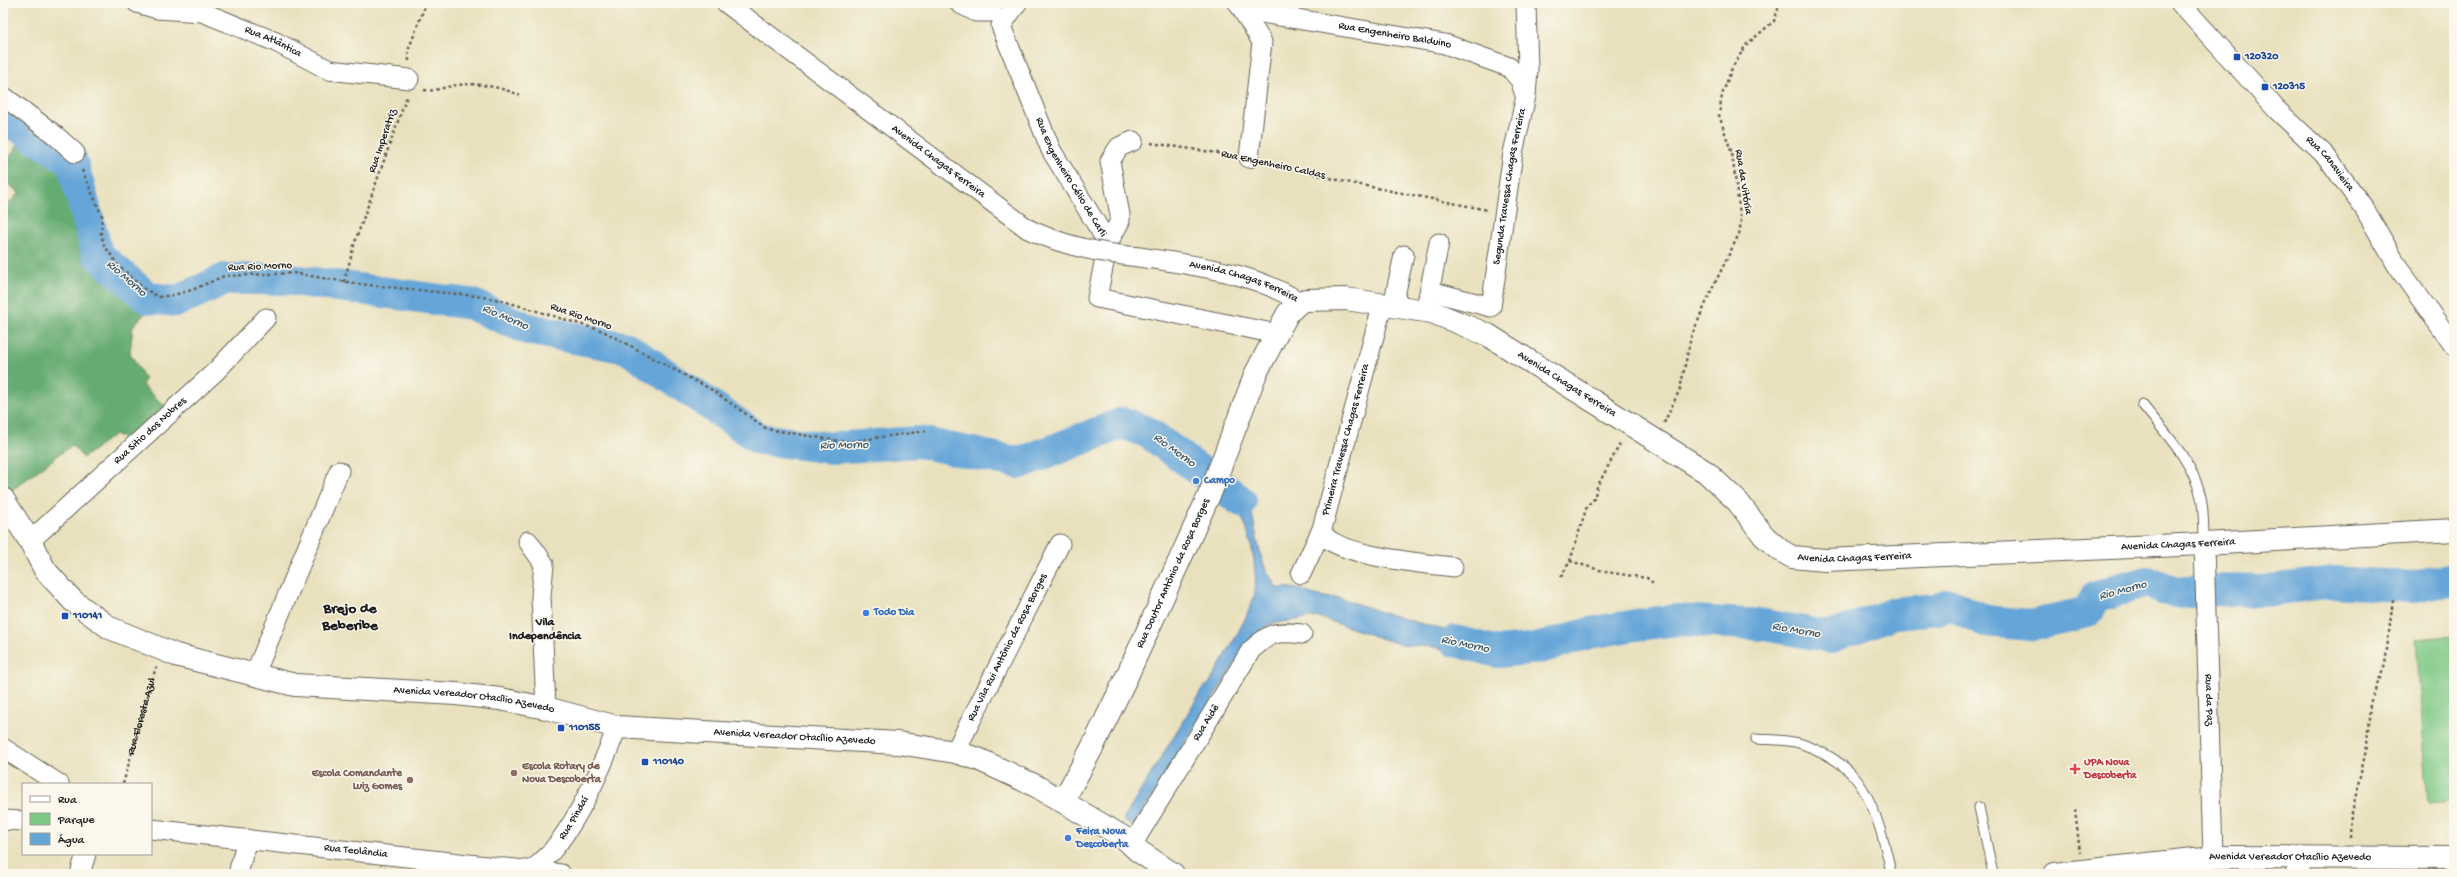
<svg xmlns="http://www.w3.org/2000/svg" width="2457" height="877" viewBox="0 0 2457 877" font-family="'Gochi Hand',sans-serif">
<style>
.green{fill:#7dc784;stroke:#4c7250}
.forest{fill:#66ac72;stroke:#416447}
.water{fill:#65a5d8;stroke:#40607a}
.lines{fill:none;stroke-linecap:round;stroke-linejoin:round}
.river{stroke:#65a5d8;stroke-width:32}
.lane-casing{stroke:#646155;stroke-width:11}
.street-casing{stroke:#646155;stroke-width:21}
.secondary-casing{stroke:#646155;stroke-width:24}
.path{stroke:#646155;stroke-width:2.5;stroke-dasharray:3 3;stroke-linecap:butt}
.lane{stroke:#fff;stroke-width:9}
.street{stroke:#fff;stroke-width:19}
.secondary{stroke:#fff;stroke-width:22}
.street-bridge-casing{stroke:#646155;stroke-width:21;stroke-linecap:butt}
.street-bridge{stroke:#fff;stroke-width:19}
.transit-dot{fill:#1a4fb4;stroke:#fbf7ec;stroke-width:1.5}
.shop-dot{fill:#3f7fe0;stroke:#fbf7ec;stroke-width:1.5}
.health-dot{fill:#e0444e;stroke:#fbf7ec;stroke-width:1.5}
.education-dot{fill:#8d6e63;stroke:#fbf7ec;stroke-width:1.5}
.labels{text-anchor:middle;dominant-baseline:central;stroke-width:3;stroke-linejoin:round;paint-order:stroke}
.street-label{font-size:11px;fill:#1c1c1c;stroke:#fbf7ec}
.transit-label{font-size:11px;font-weight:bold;fill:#164399;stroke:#fbf7ec;text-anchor:start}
.shop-label{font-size:11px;font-weight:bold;fill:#366cbe;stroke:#fbf7ec;text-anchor:start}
.health-label{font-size:11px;font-weight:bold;fill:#be3a42;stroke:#fbf7ec;text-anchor:start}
.education-label{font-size:11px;font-weight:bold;fill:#785e54;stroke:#fbf7ec;text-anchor:start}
.water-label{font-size:12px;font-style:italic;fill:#3d5a71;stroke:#fbf7ec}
.neighbourhood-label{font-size:12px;font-weight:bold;fill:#1c1c1c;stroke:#fbf7ec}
.district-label{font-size:15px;font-weight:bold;fill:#1c1c1c;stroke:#fbf7ec}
</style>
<rect width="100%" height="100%" fill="#fbf7ec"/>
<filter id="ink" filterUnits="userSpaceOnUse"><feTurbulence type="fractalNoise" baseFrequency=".025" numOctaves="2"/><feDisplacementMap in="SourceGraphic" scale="8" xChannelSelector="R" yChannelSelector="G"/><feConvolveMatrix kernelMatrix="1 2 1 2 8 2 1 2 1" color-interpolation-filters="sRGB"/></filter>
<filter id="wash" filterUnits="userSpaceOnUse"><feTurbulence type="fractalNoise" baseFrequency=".012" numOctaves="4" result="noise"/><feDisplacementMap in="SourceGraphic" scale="16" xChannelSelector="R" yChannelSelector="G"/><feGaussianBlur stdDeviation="0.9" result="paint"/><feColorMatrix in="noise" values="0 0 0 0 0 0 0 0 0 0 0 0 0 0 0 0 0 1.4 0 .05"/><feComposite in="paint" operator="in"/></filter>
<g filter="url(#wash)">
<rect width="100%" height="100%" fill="#e9e1be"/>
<polygon class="green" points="2454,636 2454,801 2428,803 2416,639"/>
<polygon class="forest" points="23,138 68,167 89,253 148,310 133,326 130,353 145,379 142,385 166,407 128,441 115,434 83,458 72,445 8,493 3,485 3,209 19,193 3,179 3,166"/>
<path class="water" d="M1231 477C1256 504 1252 523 1261 556 1264 568 1271 578 1278 589 1295 582 1316 601 1337 597L1381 612 1496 645 1499 656 1453 653 1434 647 1401 645 1318 617 1269 624 1247 644 1134 826 1123 820 1203 688 1209 684C1220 664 1253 611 1255 591 1257 568 1251 530 1238 511 1234 504 1227 499 1221 493Z"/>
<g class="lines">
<g class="river">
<polyline points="3,117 72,161 98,255 148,298 177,301 225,279 285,279 471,304 528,329 627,348 760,439 831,448 919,442 1020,463 1123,423 1149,433 1241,501"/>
<polyline points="1455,641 1498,652 1540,648 1589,633 1636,625 1677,620 1764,625 1831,637 1894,613 1936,609 1949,604 1986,621 2030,625 2088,612 2096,596 2148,582 2176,593 2216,590 2262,591 2334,582 2413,587 2454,579"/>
</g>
</g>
</g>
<g filter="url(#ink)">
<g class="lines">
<defs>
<g id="lane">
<path d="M2142 404C2164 432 2193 461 2201 497 2204 512 2204 529 2204 544"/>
<path d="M1756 739C1770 740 1788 739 1802 744 1850 761 1867 785 1881 832 1885 846 1889 860 1891 874"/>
<polyline points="1979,807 1993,874"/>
</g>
<g id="street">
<path id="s2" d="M137 3 157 9 202 12 276 42 329 70 409 79"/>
<path id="s3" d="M726 3 1028 229"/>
<polyline points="959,3 976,12 992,12"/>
<path id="s4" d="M1017 3 1001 26 1051 150 1108 243"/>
<polyline points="1238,3 1262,42 1249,158"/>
<path id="s5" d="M2180 3 2277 110 2326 156 2364 208 2398 267 2454 346"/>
<path id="s6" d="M1243 10 1445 44 1509 67 1520 80 1525 95"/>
<polyline points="3,96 55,135 75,153"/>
<polyline points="1133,141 1119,147 1110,161 1120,215 1120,221 1108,243 1097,298 1277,334"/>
<path id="s7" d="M1139 257C1193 265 1253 272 1300 302"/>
<path id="s8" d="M1430 291 1491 307 1513 153 1526 96 1528 69 1526 3"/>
<polyline points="1427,303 1439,243"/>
<polyline points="1393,305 1404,255"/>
<path d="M1322 529C1322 555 1431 564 1453 567"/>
<path id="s9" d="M30 541 216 371 266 318"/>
<polyline points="528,541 544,564 541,596 546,708"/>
<path id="s10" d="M2204 544 2213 857"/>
<path id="s11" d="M1301 574 1322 529 1383 303"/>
<polyline points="254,676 339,471"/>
<polyline points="3,748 59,784"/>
<path id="s12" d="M955 752 1060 544"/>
<polyline points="3,820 23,821"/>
<path id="s13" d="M151 829 561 874"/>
<path id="s14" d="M1132 845 1251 650C1271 632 1275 631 1302 634"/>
<polyline points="80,874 86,854"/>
<polyline points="238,874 247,839"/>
<path id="s15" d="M524 874C565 855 602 768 617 727"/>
<polyline points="2295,874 2306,857"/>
</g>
<g id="secondary">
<path id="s16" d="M3 499 30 541 45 570 73 601 110 628 176 655 295 685 456 694 500 699 546 708 617 727 898 743 955 752 978 759 1036 786 1123 837 1137 850 1173 874"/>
<path id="s17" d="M1063 801 1092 748 1127 676 1211 491 1256 373 1288 313 1300 302 1306 300 1346 299 1432 312 1488 335 1706 472 1738 502 1764 536 1780 550 1792 557 1825 560 2204 544 2454 530"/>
<path id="s18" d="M2055 874 2213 857 2454 858"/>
</g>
</defs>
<use href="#lane" class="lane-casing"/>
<use href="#street" class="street-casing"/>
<use href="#secondary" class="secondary-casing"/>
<g class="path">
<polyline points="409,61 408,51 426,3"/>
<path d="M424 90C437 92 445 86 458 85 478 82 502 88 520 95"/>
<polyline points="1151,143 1231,155"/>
<polyline points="1266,162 1346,182 1488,210"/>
<polyline points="82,170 102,216 101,234 104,245 118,265 143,288 159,297 174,295 192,290 224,276 293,273 359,284 477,296 500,300 603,331 712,390 767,429 845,442 926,431"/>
<polyline points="344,282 355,242 407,96"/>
<polyline points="1664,423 1680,389 1691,337 1712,289 1739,234 1741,222 1732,154 1719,115 1722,95 1732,68 1746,45 1774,21 1780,3"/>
<polyline points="1570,561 1606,572 1647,578 1653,583"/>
<polyline points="1561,577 1570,561 1587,506 1594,499 1597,487 1621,442"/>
<path id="s1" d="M123 784 156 667"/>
<polyline points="2075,810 2080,853"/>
<polyline points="2351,838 2352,812 2367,746 2370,703 2385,665 2393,600"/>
</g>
<use href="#lane" class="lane"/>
<use href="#street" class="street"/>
<use href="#secondary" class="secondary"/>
<defs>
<path id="street-bridge" d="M1028 229C1064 246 1099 253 1139 257"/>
</defs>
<use href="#street-bridge" class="street-bridge-casing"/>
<use href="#street-bridge" class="street-bridge"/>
</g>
</g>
<g class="transit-dot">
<rect x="2233" y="53" width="8" height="8" rx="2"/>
<rect x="2261" y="83" width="8" height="8" rx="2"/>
<rect x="61" y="612" width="8" height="8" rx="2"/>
<rect x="557" y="724" width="8" height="8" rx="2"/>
<rect x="641" y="758" width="8" height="8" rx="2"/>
</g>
<g class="shop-dot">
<circle cx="1196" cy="481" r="4"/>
<circle cx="866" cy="613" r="4"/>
<circle cx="1068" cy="838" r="4"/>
</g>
<path class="health-dot" d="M2073 763h4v4h4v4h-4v4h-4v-4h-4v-4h4z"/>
<g class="education-dot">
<circle cx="514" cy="773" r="4"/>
<circle cx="410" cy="780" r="4"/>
</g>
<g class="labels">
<g class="street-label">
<text stroke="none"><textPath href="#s6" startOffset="154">Rua Engenheiro Balduino</textPath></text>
<text stroke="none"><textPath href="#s2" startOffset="143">Rua Atlântica</textPath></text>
<text transform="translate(383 141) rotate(-71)">Rua Imperatriz</text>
<text stroke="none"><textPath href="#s3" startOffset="265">Avenida Chagas Ferreira</textPath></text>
<text transform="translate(1273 165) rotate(12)">Rua Engenheiro Caldas</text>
<text stroke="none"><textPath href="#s5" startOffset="220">Rua Canavieira</textPath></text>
<text stroke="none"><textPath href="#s4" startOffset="195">Rua Engenheiro Célio de Carli</textPath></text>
<text transform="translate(1743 182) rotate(81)">Rua da Vitória</text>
<text stroke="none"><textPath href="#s8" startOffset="185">Segunda Travessa Chagas Ferreira</textPath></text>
<text transform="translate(260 267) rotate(-2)">Rua Rio Morno</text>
<text stroke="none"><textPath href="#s7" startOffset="108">Avenida Chagas Ferreira</textPath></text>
<text transform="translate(581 317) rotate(19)">Rua Rio Morno</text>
<text stroke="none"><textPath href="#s17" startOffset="841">Avenida Chagas Ferreira</textPath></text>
<text stroke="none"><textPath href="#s9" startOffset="163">Rua Sitio dos Nobres</textPath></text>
<text stroke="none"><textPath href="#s11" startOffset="142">Primeira Travessa Chagas Ferreira</textPath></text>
<text stroke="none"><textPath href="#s17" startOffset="1514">Avenida Chagas Ferreira</textPath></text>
<text stroke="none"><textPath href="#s17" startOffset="1190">Avenida Chagas Ferreira</textPath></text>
<text stroke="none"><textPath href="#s17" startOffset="253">Rua Doutor Antônio da Rosa Borges</textPath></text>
<text stroke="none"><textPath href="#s12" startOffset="117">Rua Vila Rui Antônio da Rosa Borges</textPath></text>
<text stroke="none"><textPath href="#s10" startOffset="156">Rua da Paz</textPath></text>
<text stroke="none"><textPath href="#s16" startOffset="544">Avenida Vereador Otacílio Azevedo</textPath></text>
<text stroke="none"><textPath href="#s1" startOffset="70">Rua Floresta Azul</textPath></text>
<text stroke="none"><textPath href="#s14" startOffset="143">Rua Aidê</textPath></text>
<text stroke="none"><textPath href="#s16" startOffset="868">Avenida Vereador Otacílio Azevedo</textPath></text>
<text stroke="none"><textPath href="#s15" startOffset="76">Rua Pindaí</textPath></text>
<text stroke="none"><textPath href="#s13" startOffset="206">Rua Teolândia</textPath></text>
<text stroke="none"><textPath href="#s18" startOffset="236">Avenida Vereador Otacílio Azevedo</textPath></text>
</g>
<g class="transit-label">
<text x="2245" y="57">120320</text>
<text x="2273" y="87">120315</text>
<text x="73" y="616">110141</text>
<text x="569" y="728">110155</text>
<text x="653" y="762">110140</text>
</g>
<g class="shop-label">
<text x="1204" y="481">Campo</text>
<text x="874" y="613">Todo Dia</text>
<text x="1076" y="832">Feira Nova<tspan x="1076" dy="13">Descoberta</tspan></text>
</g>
<g class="health-label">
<text x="2084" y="763">UPA Nova<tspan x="2084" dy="13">Descoberta</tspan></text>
</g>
<g class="education-label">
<text x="522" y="767">Escola Rotary de<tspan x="522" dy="13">Nova Descoberta</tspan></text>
<text x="402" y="774" text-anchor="end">Escola Comandante<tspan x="402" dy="13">Luiz Gomes</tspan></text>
</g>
<g class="water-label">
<text transform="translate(126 279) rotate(41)">Rio Morno</text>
<text transform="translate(505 318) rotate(23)">Rio Morno</text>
<text transform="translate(844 446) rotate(-1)">Rio Morno</text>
<text transform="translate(1174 451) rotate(36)">Rio Morno</text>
<text transform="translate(2123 591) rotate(-15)">Rio Morno</text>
<text transform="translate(1796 631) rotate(10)">Rio Morno</text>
<text transform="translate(1465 645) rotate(12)">Rio Morno</text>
</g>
<g class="neighbourhood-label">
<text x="545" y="623">Vila<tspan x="545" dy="14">Independência</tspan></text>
</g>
<g class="district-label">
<text x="350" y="609">Brejo de<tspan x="350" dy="17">Beberibe</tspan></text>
</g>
</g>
<rect width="2457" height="877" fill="none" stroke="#fbf7ec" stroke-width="16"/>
<rect x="22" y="783" width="130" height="72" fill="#fbf7ec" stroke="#a29f99"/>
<rect x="30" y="796" width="20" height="6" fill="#ffffff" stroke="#a29f99"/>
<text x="58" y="803" font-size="12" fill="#1c1c1c">Rua</text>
<rect x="30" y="813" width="20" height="12" fill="#7dc784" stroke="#a29f99"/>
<text x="58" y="823" font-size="12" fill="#1c1c1c">Parque</text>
<rect x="30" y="833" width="20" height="12" fill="#65a5d8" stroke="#a29f99"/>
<text x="58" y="843" font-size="12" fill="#1c1c1c">Água</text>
</svg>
